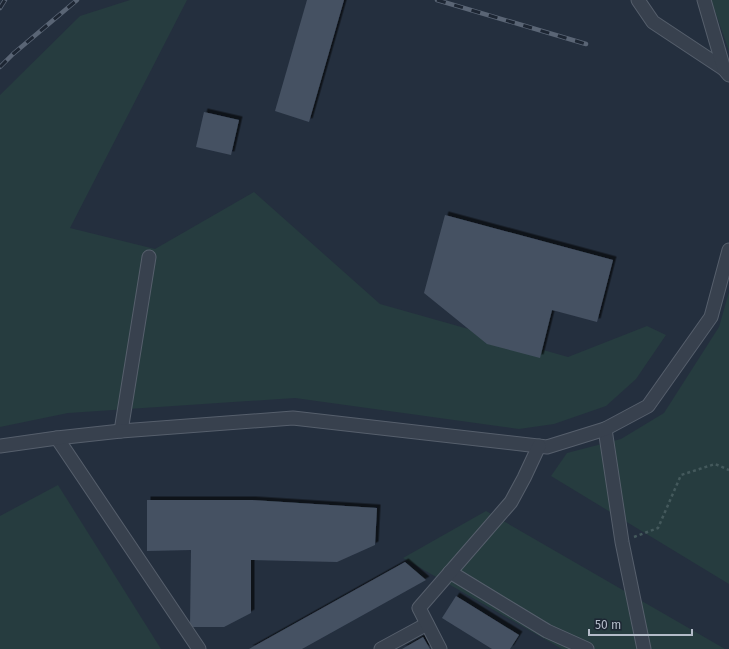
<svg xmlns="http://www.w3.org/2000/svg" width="729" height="649" viewBox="0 0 729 649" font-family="'Fira Sans',sans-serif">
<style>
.green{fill:#263c3f}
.building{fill:#455162;filter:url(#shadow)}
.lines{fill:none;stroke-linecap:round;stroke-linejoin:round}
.minor-casing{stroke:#565f6c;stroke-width:15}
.path{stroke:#44595c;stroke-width:2.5;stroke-dasharray:3 3;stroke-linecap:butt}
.minor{stroke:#38414e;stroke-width:13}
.rail-casing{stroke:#5a6575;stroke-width:4.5}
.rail{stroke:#1d2633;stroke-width:3;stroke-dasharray:9;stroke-linecap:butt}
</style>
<defs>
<filter id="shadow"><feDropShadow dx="3.5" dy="-3.5" stdDeviation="0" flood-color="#0009"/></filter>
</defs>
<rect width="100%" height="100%" fill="#242f3e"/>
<g class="green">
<polygon points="130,0 187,0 70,228 155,249 254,192 380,304 568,357 647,326 666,335 636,379 606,406 554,424 519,429 295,398 68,413 0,427 0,95 80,16"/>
<polygon points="711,0 729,0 729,51"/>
<polygon points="729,292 729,584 551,476 567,453 621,439 664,413 719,327"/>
<polygon points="58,485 161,649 0,649 0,516"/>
<polygon points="486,511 725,649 562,649 403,558"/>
</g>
<g class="building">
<polygon points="307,0 344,0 309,122 275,111"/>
<polygon points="204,112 239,120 231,155 196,147"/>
<polygon points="445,215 613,260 597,322 552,310 540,358 487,344 424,293"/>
<polygon points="147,500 252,500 377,508 375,545 337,562 251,560 251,613 224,627 190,627 191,550 147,551"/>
<polygon points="405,562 426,580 302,649 249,649"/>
<polygon points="456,596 519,635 510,649 492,649 442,618"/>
<polygon points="423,637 430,649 402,649"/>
</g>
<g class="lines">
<defs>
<g id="minor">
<polyline points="638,0 653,22 724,69 729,75"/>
<polyline points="704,0 724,69"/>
<polyline points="605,429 622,542 644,649"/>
<polyline points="121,431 149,257"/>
<polyline points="57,438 199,649"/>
<polyline points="0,446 57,438 121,431 293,418 547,447 605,429 648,406 711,317 729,250"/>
<polyline points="450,572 547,631 587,649"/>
<polyline points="381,649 427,624"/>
<polyline points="440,649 419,608 511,502 524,478 539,446"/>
</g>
</defs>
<use href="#minor" class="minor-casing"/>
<polyline class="path" points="634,537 658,528 681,475 715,464 729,470"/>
<use href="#minor" class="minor"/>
<defs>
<g id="rail">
<polyline points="437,0 586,44"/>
<polyline points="0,8 5,0"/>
<polyline points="0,67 13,54 77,0"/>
</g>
</defs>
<use href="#rail" class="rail-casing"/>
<use href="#rail" class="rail"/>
</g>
<path d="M589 629v6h103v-6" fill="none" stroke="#b4bcc9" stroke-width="2"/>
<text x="595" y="629" font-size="12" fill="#b4bcc9" stroke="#1d2633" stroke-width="3" paint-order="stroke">50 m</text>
</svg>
